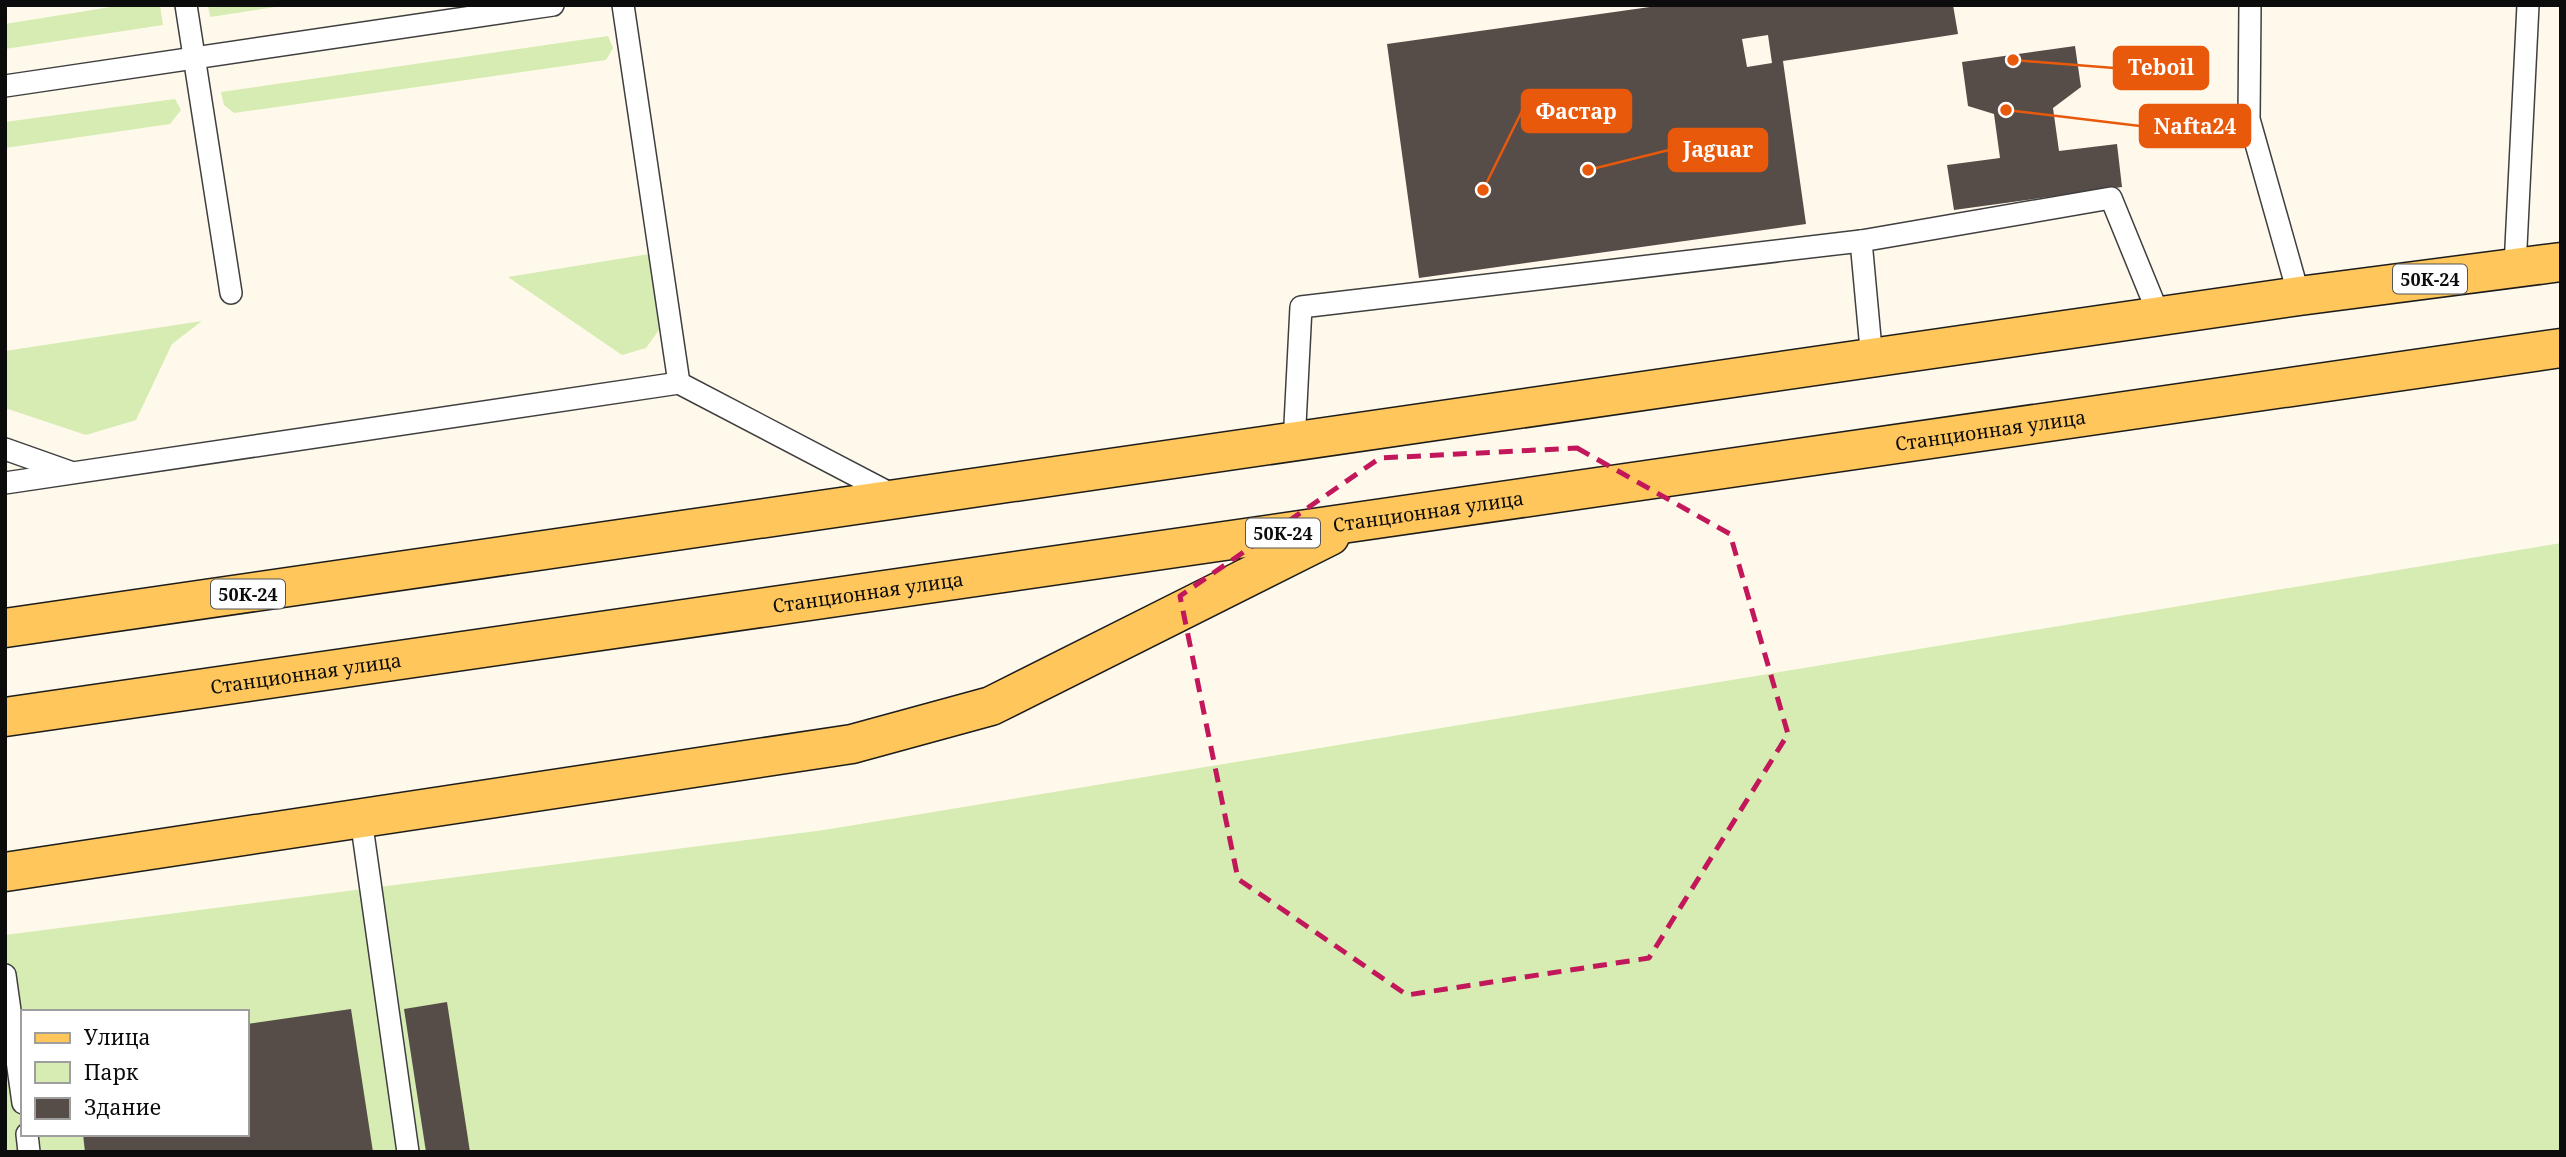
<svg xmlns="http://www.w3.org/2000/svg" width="2566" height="1157" viewBox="0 0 2566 1157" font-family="'Noto Serif',serif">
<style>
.green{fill:#d6ecb2;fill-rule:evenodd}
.building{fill:#564c48;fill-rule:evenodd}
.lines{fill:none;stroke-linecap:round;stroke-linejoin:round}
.lane-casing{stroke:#3f3f3f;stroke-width:24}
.primary-casing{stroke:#1d1d1d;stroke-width:41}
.lane{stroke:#fff;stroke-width:21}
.primary{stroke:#ffc75b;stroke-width:38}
.marked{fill:none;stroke:#c2185b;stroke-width:5;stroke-dasharray:14 9;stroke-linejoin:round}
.labels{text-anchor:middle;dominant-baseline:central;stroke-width:7;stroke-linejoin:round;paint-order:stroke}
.shield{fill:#fff;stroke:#555;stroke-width:2}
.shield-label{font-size:18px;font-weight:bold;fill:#0c0c0c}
.street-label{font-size:19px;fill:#0c0c0c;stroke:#fff}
.leader{fill:none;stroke:#e8590c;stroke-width:2.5}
.callout-dot{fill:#e8590c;stroke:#fff;stroke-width:2.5}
.callout{fill:#e8590c;stroke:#e8590c;stroke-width:2.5}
.callout-label{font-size:21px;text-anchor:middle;font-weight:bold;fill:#fff}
</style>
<rect width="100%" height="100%" fill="#fff9eb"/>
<g class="green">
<polygon points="123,5 160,5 163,25 5,49 5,24"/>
<polygon points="208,5 288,5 210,17"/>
<polygon points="608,36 613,48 606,60 234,113 224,105 221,92"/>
<polygon points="175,99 181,110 170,124 5,148 5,122"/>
<polygon points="649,254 659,330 646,348 622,355 508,277"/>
<polygon points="202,321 172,344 136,420 86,435 5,408 5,351"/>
<path d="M2561 543V1152H5V935L824 830ZM23 1012H247V1134H23Z"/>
</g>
<g class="building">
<path d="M1664 5H1953L1958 34 1783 61 1806 224 1419 278 1387 44ZM1768 35 1772 63 1747 67 1742 39Z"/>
<polygon points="2075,46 2081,87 2053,108 2059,151 2117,144 2122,187 1954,210 1947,165 2000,158 1994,114 1968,106 1962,62"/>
<polygon points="447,1002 470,1152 426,1152 404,1009"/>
<polygon points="351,1009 373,1152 85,1152 83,1134 247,1134 247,1024"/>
</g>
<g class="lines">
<defs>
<g id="lane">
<polyline points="186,5 231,293"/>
<polyline points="623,5 679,383"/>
<polyline points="2250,5 2249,119 2299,296"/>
<polyline points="5,86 553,5"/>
<polyline points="2515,267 2528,5"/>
<polyline points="1872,360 1861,241 2111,198 2160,318"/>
<polyline points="1294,444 1301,307 1861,241"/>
<polyline points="5,449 70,472"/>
<polyline points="5,483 679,383 895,496"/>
<polyline points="361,819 408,1152"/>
<polyline points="5,975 23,1103"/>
<polyline points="27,1134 29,1152"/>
</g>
<g id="primary">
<polyline points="5,628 2299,296 2561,262"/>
<path id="s1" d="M5 717 2561 348"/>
<polyline points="5,872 852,744 991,706 1330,536"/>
</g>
</defs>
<use href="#lane" class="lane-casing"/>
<use href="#primary" class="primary-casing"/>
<use href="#lane" class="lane"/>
<use href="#primary" class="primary"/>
</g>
<path class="marked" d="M1577 448 1730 534 1788 734 1649 958 1407 995 1238 879 1180 596 1380 458Z"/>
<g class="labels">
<g class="shield">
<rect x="2393" y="264.5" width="74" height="29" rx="5"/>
<rect x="1246" y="518.5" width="74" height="29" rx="5"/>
<rect x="211" y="579.5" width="74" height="29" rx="5"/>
</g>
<g class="shield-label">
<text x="2430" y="279">50К-24</text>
<text x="1283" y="533">50К-24</text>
<text x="248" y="594">50К-24</text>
</g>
<g class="street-label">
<text stroke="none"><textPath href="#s1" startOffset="2006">Станционная улица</textPath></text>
<text stroke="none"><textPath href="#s1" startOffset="1438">Станционная улица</textPath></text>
<text stroke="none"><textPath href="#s1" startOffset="872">Станционная улица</textPath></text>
<text stroke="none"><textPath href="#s1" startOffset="304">Станционная улица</textPath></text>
</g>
</g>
<path class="leader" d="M2013 60L2114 68M1483 190L1522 111M2006 110L2140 126M1588 170L1669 150"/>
<g class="callout-dot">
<circle cx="2013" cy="60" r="7"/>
<circle cx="1483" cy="190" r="7"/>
<circle cx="2006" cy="110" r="7"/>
<circle cx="1588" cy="170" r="7"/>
</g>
<g class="callout">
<rect x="2114" y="47" width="94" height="42" rx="7"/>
<rect x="1522" y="90" width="109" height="42" rx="7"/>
<rect x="2140" y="105" width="110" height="42" rx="7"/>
<rect x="1669" y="129" width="98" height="42" rx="7"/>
</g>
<g class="callout-label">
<text x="2161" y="75">Teboil</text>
<text x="1576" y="119">Фастар</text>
<text x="2195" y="134">Nafta24</text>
<text x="1718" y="157">Jaguar</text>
</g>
<rect width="2566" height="1157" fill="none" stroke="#0c0c0c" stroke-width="14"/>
<rect x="21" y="1010" width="228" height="126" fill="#ffffff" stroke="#9e9e9e" stroke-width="2"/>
<rect x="35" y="1033" width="35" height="10" fill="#ffc75b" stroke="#9e9e9e" stroke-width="2"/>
<text x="84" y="1045" font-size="21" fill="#0c0c0c">Улица</text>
<rect x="35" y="1062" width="35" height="21" fill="#d6ecb2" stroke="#9e9e9e" stroke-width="2"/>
<text x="84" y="1080" font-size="21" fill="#0c0c0c">Парк</text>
<rect x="35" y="1098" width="35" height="21" fill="#564c48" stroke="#9e9e9e" stroke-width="2"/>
<text x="84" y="1115" font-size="21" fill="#0c0c0c">Здание</text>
</svg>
